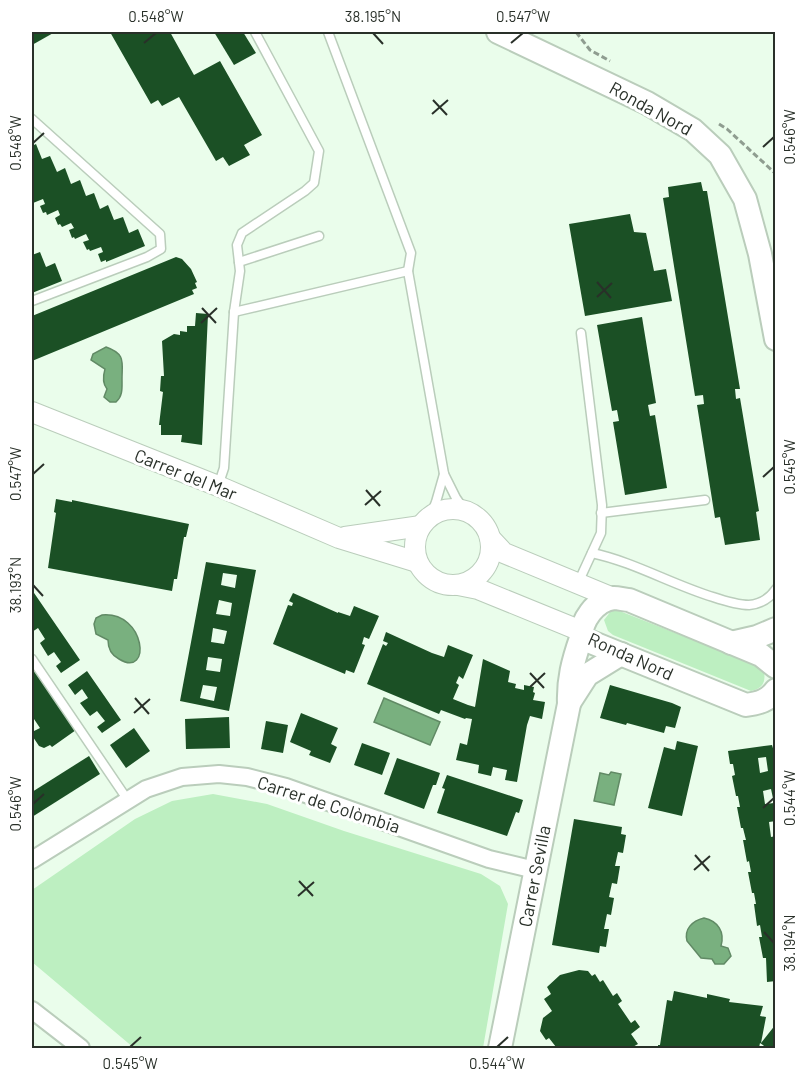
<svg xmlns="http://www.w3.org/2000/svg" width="807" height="1080" viewBox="0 0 807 1080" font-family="Barlow,sans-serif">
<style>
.green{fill:#bdefc1}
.water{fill:#79b07f;stroke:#618a65;stroke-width:1.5}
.building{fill:#1b5025;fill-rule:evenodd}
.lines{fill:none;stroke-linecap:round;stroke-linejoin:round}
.service-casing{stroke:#bacdbb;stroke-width:11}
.minor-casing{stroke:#bacdbb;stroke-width:20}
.tertiary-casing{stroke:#bacdbb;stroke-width:22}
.secondary-casing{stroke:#bacdbb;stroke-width:26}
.path{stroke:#8f9d90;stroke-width:3;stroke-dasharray:6 3;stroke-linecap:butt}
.service{stroke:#fff;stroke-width:8}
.minor{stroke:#fff;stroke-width:16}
.tertiary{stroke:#fff;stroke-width:20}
.secondary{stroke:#fff;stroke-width:22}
.ticks{fill:none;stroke:#293029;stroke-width:2}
.labels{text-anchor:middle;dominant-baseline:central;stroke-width:6;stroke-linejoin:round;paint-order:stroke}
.street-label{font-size:18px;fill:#293029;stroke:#fff}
.neatline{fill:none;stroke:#293029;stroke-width:2}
.ticks-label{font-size:15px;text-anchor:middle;fill:#293029}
</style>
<rect width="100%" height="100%" fill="#eafdeb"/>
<g class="green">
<path d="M617 610 754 664 764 672C766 682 762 689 751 691L613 635 608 631 604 620 611 611Z"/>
<polygon points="213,794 267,804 344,831 481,874 500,886 508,904 483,1048 134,1048 32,962 32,890 135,819 172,801"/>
</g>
<g class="water">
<path d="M106 347C126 354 122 362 122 379 122 388 123 396 116 402H110L104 397 107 389C102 383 103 376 105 369L91 360 93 354Z"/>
<path d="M102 615C146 611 152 679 119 659 111 655 108 649 108 640L96 634 94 624 96 618Z"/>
<polygon points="384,698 440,722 430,745 374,722"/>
<polygon points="611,772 621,774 614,805 594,801 600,773 609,775"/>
<path d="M704 918C718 921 725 932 721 946L728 948 731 956 724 964H715L712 959 701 958 687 941C684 929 692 921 704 918Z"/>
</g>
<g class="building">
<polygon points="32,32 55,32 32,45"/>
<polygon points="110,32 170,32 194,75 220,61 262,135 244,145 250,155 229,166 223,157 216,161 179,97 162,106 158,100 151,104"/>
<polygon points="214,32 243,32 256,53 234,65"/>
<polygon points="36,144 42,159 50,156 57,172 65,168 71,184 80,180 86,196 94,193 100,209 108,205 114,220 123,217 129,233 138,229 145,246 106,262 106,260 101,262 98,254 103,252 101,247 90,251 89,249 87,250 83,242 89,240 86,234 75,239 74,237 72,238 69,230 74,228 71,223 62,227 60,224 58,225 55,218 60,215 58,210 47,215 46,212 43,213 40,206 45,204 43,199 33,203 32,199 32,146"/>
<polygon points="701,182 703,191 707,191 740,389 735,389 736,399 740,398 759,511 756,512 760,540 725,545 720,517 715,518 697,405 704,404 703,395 695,396 663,198 669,197 668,187"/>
<polygon points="630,214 634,232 646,233 654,271 666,269 672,301 585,316 569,224"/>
<polygon points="40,252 46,267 55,263 62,281 32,293 32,255"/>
<polygon points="176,257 182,259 191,269 197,282 195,283 197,288 192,290 194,294 32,361 32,316"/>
<polygon points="196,313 208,314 202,445 181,442 182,435 161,435 161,425 159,425 163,392 160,391 161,376 164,376 162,341 174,334 180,335 180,331 187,332 187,326 195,326"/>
<polygon points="642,317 656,403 648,405 650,416 655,415 667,488 625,495 613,422 619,421 617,410 612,411 597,325"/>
<polygon points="56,499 72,502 72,500 189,524 186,537 184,537 177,579 174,579 172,591 48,568 56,513 54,512"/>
<path d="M206 562 256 570 229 711 180 701ZM223 573 237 575 235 588 221 585ZM219 600 232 603 230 616 216 614ZM213 628 227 631 224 644 211 642ZM208 657 222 659 220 672 206 670ZM203 685 217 687 214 701 200 698Z"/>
<polygon points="32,590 80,660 61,673 56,666 61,662 54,652 48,656 40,643 45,639 38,628 32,632"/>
<polygon points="293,593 338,613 338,612 350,616 354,606 379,616 369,639 364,637 362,644 365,645 354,673 346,670 345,674 273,644 288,605 292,606 293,603 289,601"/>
<polygon points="386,632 432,653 444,657 448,645 473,655 463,679 459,676 456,683 459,685 453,699 468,705 475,707 483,659 510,671 508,682 516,684 515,688 524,690 524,685 534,687 533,692 535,693 533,700 545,702 542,719 530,716 527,725 517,782 505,780 507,770 493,767 491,776 478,773 479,765 456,760 460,743 467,745 472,719 466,718 465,719 441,710 439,714 367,684 383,644 386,646 388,643 383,641"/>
<polygon points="32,665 76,730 52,747 50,745 44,748 39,746 33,737 34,731 40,728 32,716"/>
<polygon points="87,671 121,720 102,733 97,727 105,721 97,711 90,716 80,703 88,698 82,689 75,695 68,685"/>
<polygon points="610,685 672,703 681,707 675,728 666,726 664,733 627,723 626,725 600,718"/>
<polygon points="301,713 338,728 331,744 337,747 330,763 309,755 311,751 290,742"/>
<polygon points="229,717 230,748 186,749 185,719"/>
<polygon points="266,721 288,725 283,753 261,749"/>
<polygon points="134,728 150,751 126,768 110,745"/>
<polygon points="677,741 698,746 682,816 648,808 664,747 675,750"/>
<polygon points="362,743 390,753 382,775 354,765"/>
<path d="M772 745 776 758V821L769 822 771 837 776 836V981L767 982 766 958H763L759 937H762L760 925 757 926 754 904H756L754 893H752L748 872H751L749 861 747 862 743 840H746L743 828H741L737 807H740L738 796H736L732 776 735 775 733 764H730L728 751ZM766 757 768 771 760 773 758 758ZM771 789 774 803 765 804 763 791Z"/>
<polygon points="89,756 100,774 32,817 32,792"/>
<polygon points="397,758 440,773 436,785 433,785 424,809 384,794"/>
<polygon points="447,775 523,800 519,813 516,812 507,836 437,813 445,789 442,788"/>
<polygon points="574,819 622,827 621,834 626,835 623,853 618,852 615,866 620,866 617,884 612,883 609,897 614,898 611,915 607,914 604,929 609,929 606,947 600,946 599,953 552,945"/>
<polygon points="579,970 588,971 592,976 595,974 600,982 603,980 613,996 617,993 622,1001 618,1004 631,1023 635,1020 640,1027 631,1034 638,1044 631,1048 554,1048 556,1047 549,1038 546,1040 540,1031 543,1018 552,1011 544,999 551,994 547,987 560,975"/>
<polygon points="674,991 707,998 707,994 730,999 729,1002 763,1006 760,1016 766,1017 761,1043 776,1024 776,1048 767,1048 760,1043 759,1048 658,1048 658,1045 660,1045 667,1000 672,1001"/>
</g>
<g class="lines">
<defs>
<g id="service">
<polyline points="328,32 411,253 408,271"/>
<polyline points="32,119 160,234 161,249 147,257 32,301"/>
<polyline points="239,262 319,236"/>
<polyline points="234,312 408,271 444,474 456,498 465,511"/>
<polyline points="218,486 224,468 234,312 240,271 237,245 242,233 305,191 314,183 319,151 255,32"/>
<polyline points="601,513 705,500"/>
<polyline points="430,517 436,502 444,474"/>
<path d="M592 553C634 562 673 585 713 597 725 601 737 605 749 605 760 604 770 598 776 589"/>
<polyline points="578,583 601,533 602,505 581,333"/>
<polyline points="32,659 127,799"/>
</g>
<g id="minor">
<polyline points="32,860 146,789 182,777 219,774 247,777 286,787 489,859 535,870"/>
<polyline points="32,1010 81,1048"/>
</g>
<g id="tertiary">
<polyline points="32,412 218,486 339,538 417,562"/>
<circle cx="453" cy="547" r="38"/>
<polyline points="345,537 421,526"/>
<polyline points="490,538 504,553 613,598"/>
<polyline points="458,585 478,589 581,631"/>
</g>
<g id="secondary">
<polyline points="498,32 647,103 693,130 720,155 745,199 760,254 776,339"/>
<polyline points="731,643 757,637 776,629"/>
<path d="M776 667 761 655 629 600C625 600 619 598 614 598 595 600 581 621 581 638L746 705C759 703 768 701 776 690"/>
<polyline points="569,703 587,675 621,654"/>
<path d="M500 1048 569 704C568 680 573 661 581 638"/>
</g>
</defs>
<use href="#service" class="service-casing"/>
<use href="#minor" class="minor-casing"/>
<use href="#tertiary" class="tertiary-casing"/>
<use href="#secondary" class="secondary-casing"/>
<g class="path">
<polyline points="576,32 590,50 610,61"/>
<polyline points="719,124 727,129 776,174"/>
</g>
<use href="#service" class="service"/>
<use href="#minor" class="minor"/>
<use href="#tertiary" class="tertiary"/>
<use href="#secondary" class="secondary"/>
</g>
<path class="ticks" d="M373 33 383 44M144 43 156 33M511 43 523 33M433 100 447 115M432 114 448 100M33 143 44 133M763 147 774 137M597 282 611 298M597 297 612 283M202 308 216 323M201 323 217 308M33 474 44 464M763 477 774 467M366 490 380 506M365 505 381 491M33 585 43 596M530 673 544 688M530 687 545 673M135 698 149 714M134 713 150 699M33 804 44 794M763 808 774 798M695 855 709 871M694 870 710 856M299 881 313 896M298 896 314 882M764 932 774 943M130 1047 141 1037M497 1047 508 1037"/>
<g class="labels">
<g class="street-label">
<text transform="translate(651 108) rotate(29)">Ronda Nord</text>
<text transform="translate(186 474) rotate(22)">Carrer del Mar</text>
<text transform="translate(631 656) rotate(24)">Ronda Nord</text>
<text transform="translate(329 804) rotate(18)">Carrer de Colòmbia</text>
<text transform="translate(534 876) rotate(-79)">Carrer Sevilla</text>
</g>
</g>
<rect width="807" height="1080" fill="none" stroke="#ffffff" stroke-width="66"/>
<rect x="33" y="33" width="741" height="1014" class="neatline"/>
<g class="ticks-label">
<text x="156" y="22">0.548°W</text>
<text x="373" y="22">38.195°N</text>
<text x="523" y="22">0.547°W</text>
<text transform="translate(790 137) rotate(-90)" y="5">0.546°W</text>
<text transform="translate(16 143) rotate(-90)" y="5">0.548°W</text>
<text transform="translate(790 467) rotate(-90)" y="5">0.545°W</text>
<text transform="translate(16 474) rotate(-90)" y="5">0.547°W</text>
<text transform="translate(16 585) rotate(-90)" y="5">38.193°N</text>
<text transform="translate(790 798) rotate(-90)" y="5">0.544°W</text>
<text transform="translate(16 804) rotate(-90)" y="5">0.546°W</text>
<text transform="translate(790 943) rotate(-90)" y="5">38.194°N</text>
<text x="130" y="1069">0.545°W</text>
<text x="497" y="1069">0.544°W</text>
</g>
</svg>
